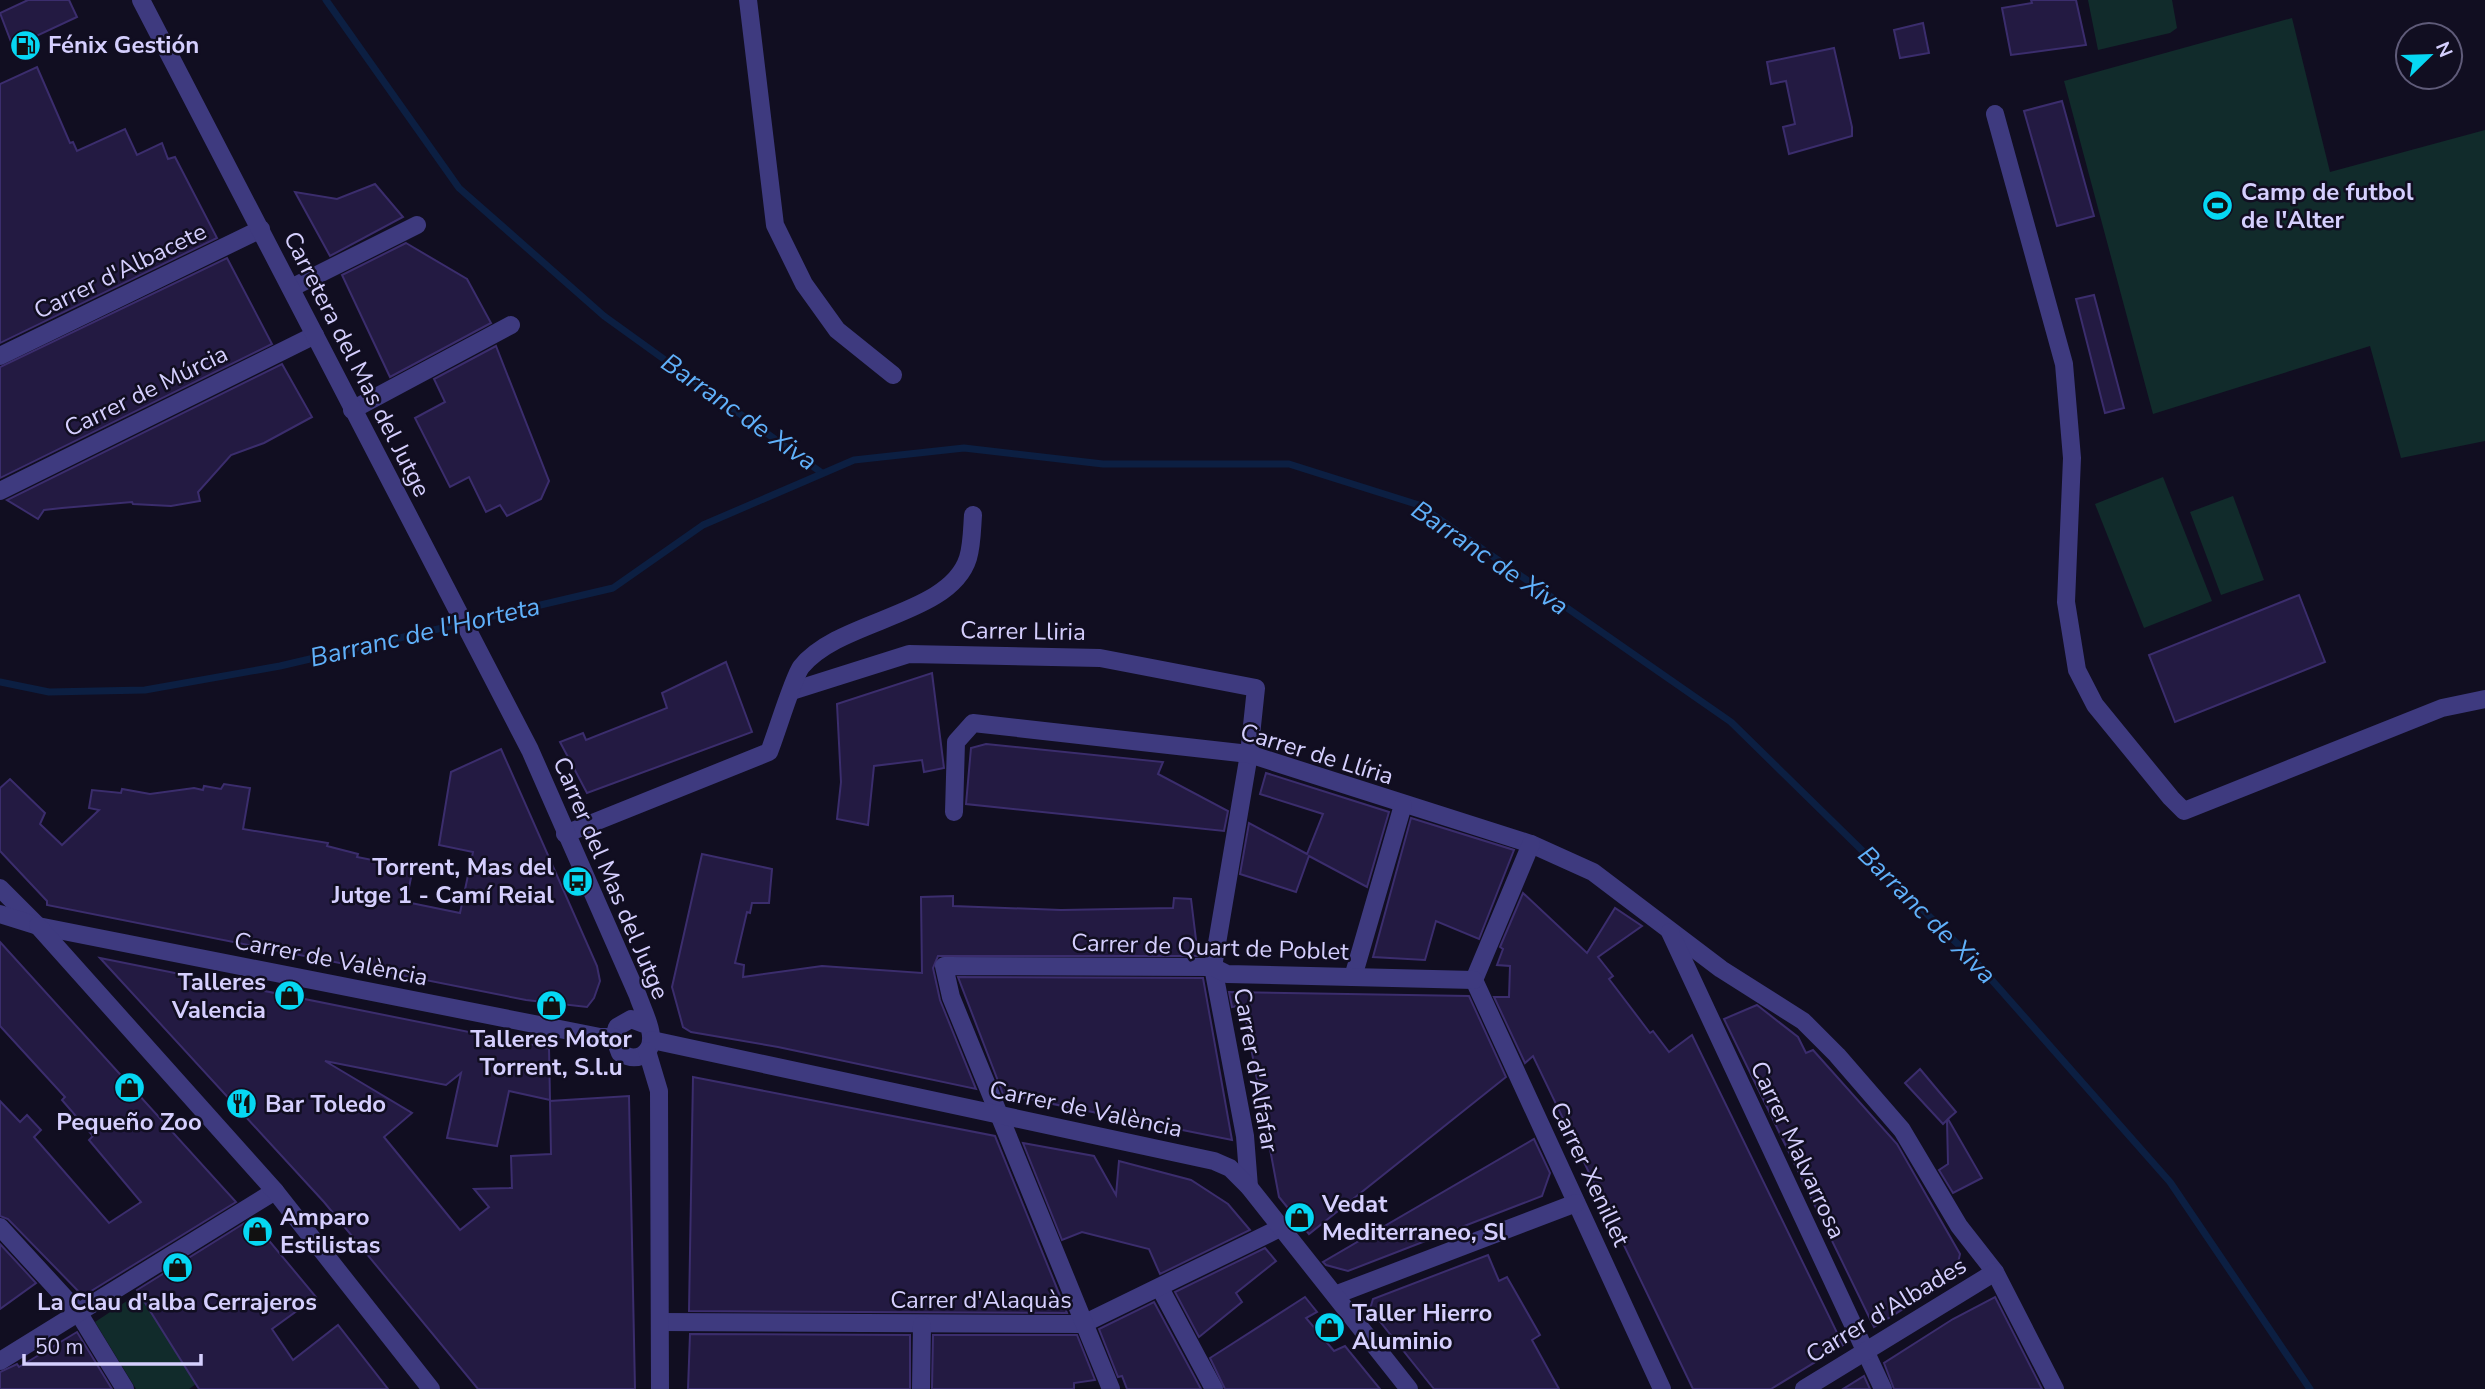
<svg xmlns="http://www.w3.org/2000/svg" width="2485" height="1389" viewBox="0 0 2485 1389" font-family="'Nunito Sans',sans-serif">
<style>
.green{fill:#112b2b}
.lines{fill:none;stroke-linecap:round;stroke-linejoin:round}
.stream{stroke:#0c1f42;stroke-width:7}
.building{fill:#231a42;stroke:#3b2d6d;stroke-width:2}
.minor{stroke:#3e3a7f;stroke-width:18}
.tertiary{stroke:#3e3a7f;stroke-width:18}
.labels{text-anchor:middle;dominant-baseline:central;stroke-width:5;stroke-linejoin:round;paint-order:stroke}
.poi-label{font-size:24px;font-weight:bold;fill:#d5cffe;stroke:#110e21;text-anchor:start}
.street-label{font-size:24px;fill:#d5cffe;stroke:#110e21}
.water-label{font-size:26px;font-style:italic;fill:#60b1fb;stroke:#110e21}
</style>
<rect width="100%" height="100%" fill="#110e21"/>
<g class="green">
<polygon points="2088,0 2172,0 2177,28 2170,33 2098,50"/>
<polygon points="2292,18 2330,172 2485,130 2485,441 2401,458 2370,346 2153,414 2064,81"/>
<polygon points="2163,477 2212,601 2144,628 2095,504"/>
<polygon points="2233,496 2264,580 2221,595 2190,512"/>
<polygon points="139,1293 196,1384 189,1389 136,1389 95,1322"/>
</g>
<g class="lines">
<g class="stream">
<polyline points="326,0 459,188 604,316 822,473"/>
<polyline points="0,682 49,692 145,690 280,666 613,588 703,525 854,460 964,448 1103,464 1289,464 1419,505 1731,722 1975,961 2170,1182 2310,1389"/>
</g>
</g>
<g class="building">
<polygon points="28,0 69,0 77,17 13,47 0,13"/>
<polygon points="2031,0 2076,0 2086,45 2011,55 2002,8 2032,3"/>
<polygon points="1923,23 1929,53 1900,58 1894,30"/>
<polygon points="1834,48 1852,127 1852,136 1789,154 1783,127 1795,124 1786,81 1771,84 1767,62"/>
<polygon points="37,67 70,143 73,142 77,151 125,129 137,155 162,143 168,159 175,157 217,238 0,343 0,84"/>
<polygon points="2062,101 2094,216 2057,226 2024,111"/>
<polygon points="375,184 403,217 330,256 295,192 337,199"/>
<polygon points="406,243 467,279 491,323 390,377 342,275"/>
<polygon points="227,258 272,344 0,478 0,367"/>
<polygon points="2094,295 2124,408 2105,413 2076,299"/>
<polygon points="496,346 549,481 541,499 507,516 500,505 486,512 469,477 450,487 415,418 445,402 434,379"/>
<polygon points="282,364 312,417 264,443 231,455 198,492 200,501 171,506 133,504 132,502 62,508 44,510 38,519 7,500"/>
<polygon points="2299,595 2325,662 2175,722 2149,655"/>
<polygon points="726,662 752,732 587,793 560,742 583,733 586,740 667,708 662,693"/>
<polygon points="932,673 944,768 924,772 922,760 874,766 868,825 837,819 841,782 837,704"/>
<polygon points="986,744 1163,762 1158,774 1228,811 1224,831 966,804 971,748"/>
<polygon points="501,749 597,966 600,981 594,998 587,1007 526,1000 47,905 47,901 0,851 0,788 10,779 45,813 40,824 62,845 99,810 89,808 92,790 121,793 122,789 150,794 194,788 203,790 204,786 221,789 224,784 250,788 243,829 328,843 327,846 358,854 357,857 413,868 406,902 460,913 473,852 439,845 451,772"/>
<polygon points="1266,773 1389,812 1367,887 1309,856 1296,892 1240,874 1249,823 1307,854 1323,814 1260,794"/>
<polygon points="1411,818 1514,850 1479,939 1436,921 1425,960 1373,957"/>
<polygon points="702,854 772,869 769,903 752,903 750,913 747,912 735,963 744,965 743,977 822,966 922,973 921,897 953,896 953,906 1061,910 1173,908 1174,898 1191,899 1198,956 938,956 933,968 940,1000 976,1089 778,1047 691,1032 683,1027 672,987"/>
<polygon points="1523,893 1587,953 1615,908 1642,926 1598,957 1613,976 1609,979 1650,1033 1653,1031 1669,1052 1692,1035 1843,1345 1771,1389 1693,1389 1533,1056 1525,1063 1494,997 1509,997 1510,966 1497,965 1503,949 1500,947"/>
<polygon points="0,942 236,1202 83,1296 8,1219 0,1216 0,1101 20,1122 27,1115 41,1130 34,1137 109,1223 141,1202 89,1140 93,1136 62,1100 65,1097 0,1026"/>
<polygon points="100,958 549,1048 550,1100 509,1091 497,1146 447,1138 461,1073 446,1085 325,1061 412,1113 384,1137 460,1230 489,1207 474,1189 512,1188 511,1156 551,1154 550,1101 629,1096 635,1389 478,1389 324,1202"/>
<polygon points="958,977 1203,978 1232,1140 1003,1094"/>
<polygon points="1229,992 1469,996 1506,1077 1309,1234 1279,1197 1243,1005 1232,1007"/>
<polygon points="1757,1005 1798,1037 1806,1053 1813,1050 1897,1144 1960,1254 1955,1277 1874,1327 1724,1019"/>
<polygon points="1920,1069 1956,1112 1948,1119 1982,1178 1953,1193 1939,1170 1948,1164 1947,1120 1943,1124 1905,1083"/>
<polygon points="693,1077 995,1136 1067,1313 689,1311"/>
<polygon points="1534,1139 1550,1173 1542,1196 1348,1271 1326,1265 1323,1262"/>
<polygon points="1023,1143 1094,1156 1116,1195 1119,1161 1191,1180 1228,1204 1250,1230 1160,1274 1149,1249 1082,1232 1062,1240"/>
<polygon points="251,1219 316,1297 272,1329 293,1360 338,1325 388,1389 199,1389 137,1290"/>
<polygon points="0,1244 36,1283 0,1309"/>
<polygon points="1265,1248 1276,1261 1236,1293 1242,1302 1199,1337 1175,1292"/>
<polygon points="1488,1255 1499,1281 1507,1277 1540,1335 1532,1340 1559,1389 1434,1389 1370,1309 1373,1299"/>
<polygon points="1305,1297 1317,1312 1306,1318 1334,1351 1345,1346 1380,1389 1225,1389 1210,1358"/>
<polygon points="1995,1297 2042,1389 1894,1389 1884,1363 1953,1319"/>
<polygon points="1154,1302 1201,1389 1127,1389 1122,1376 1118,1377 1099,1329"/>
<polygon points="77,1332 112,1389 0,1389 0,1372 17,1364 19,1367"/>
<polygon points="690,1334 910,1335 910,1389 688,1389"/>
<polygon points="933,1335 1077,1335 1095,1380 1074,1383 1074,1389 932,1389"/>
<polygon points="1864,1376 1870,1389 1843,1389"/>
</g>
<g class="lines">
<g class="minor">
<polyline points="748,0 775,225 804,284 837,330 893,375"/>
<polyline points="1995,114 2064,364 2072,458 2066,602 2077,670 2095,705 2171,798 2184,811 2442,708 2485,699"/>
<polyline points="291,288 417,225"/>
<polyline points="0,356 261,229"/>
<polyline points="352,410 511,325"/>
<polyline points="0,491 315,335"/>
<polyline points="792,691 909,654 1100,658 1256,688 1249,754 1213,967 1245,1136 1249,1187"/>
<polyline points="954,812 956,742 973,723 1249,754 1531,844 1593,872 1721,969 1803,1021 1837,1055 1902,1130 1959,1226 1995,1272 2055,1389"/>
<path d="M565 834 769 752C776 735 793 678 801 667 839 619 950 616 968 558 972 545 972 529 973 515"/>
<polyline points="0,888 38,926"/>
<polyline points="1670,932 1883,1389"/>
<polyline points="1353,977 1403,805"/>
<polyline points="1474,980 1662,1389"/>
<polyline points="1474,980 1531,844"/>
<polyline points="0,1227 78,1312 125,1389"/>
<polyline points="1160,1288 1214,1389"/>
<polyline points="1335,1295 1576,1203"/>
<polyline points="660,1322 1083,1324 1280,1228"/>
<polyline points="0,1361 275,1191"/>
<polyline points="921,1389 922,1325"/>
<polyline points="1111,1389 951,997 944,966 1213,967 1227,974 1474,980"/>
<polyline points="1804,1389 1995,1272"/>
</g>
<g class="tertiary">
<path d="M141 0 530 750 638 996C643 1012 663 1045 641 1056 633 1059 627 1057 620 1053L614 1037 617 1027 631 1019 647 1025"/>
<polyline points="0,914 38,926 600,1037 614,1037"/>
<polyline points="38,926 275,1191 431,1389"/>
<polyline points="652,1040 1214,1161 1230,1168 1249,1187 1409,1389"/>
<polyline points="647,1051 659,1091 660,1389"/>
</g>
</g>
<defs>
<symbol id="fuel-disc" viewBox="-11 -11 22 22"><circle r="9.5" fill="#06d7f3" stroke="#110e21"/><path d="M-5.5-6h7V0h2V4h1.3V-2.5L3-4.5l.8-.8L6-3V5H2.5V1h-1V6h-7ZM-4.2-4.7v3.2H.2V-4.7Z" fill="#111"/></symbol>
<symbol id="stadium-disc" viewBox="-11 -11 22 22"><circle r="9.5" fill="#06d7f3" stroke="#110e21"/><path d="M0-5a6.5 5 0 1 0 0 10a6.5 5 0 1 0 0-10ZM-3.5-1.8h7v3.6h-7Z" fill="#111"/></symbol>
<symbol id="bus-disc" viewBox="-11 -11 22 22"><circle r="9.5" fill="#06d7f3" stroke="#110e21"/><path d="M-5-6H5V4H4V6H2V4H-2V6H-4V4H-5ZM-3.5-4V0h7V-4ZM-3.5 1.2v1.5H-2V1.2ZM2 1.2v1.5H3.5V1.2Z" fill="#111"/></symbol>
<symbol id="shop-disc" viewBox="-11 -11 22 22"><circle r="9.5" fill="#06d7f3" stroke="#110e21"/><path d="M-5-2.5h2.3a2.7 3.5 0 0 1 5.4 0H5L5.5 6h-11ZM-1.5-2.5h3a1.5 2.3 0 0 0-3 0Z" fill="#111"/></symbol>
<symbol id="restaurant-disc" viewBox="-11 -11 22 22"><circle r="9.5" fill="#06d7f3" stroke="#110e21"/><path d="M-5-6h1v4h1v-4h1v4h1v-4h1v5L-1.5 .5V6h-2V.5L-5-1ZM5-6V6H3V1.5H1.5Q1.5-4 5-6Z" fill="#111"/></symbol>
</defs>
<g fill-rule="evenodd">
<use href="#fuel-disc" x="8" y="28" width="35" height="35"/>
<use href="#stadium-disc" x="2200" y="188" width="35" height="35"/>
<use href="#bus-disc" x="560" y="864" width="35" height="35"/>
<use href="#shop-disc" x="272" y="978" width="35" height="35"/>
<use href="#shop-disc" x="534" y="988" width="35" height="35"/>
<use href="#shop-disc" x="112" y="1070" width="35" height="35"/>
<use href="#restaurant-disc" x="224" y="1086" width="35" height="35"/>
<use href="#shop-disc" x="1282" y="1200" width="35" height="35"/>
<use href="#shop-disc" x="240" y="1214" width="35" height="35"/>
<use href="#shop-disc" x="160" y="1250" width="35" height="35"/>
<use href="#shop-disc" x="1312" y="1310" width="35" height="35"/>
</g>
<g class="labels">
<g class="poi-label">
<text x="48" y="45">Fénix Gestión</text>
<text x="2241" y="192">Camp de futbol<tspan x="2241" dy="28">de l'Alter</tspan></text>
<text x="554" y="867" text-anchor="end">Torrent, Mas del<tspan x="554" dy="28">Jutge 1 - Camí Reial</tspan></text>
<text x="266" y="982" text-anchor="end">Talleres<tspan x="266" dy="28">Valencia</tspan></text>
<text x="551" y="1039" text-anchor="middle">Talleres Motor<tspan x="551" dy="28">Torrent, S.l.u</tspan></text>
<text x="265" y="1104">Bar Toledo</text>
<text x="129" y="1122" text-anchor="middle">Pequeño Zoo</text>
<text x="1322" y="1204">Vedat<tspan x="1322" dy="28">Mediterraneo, Sl</tspan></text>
<text x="280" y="1217">Amparo<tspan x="280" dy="28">Estilistas</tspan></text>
<text x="177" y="1302" text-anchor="middle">La Clau d'alba Cerrajeros</text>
<text x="1352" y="1313">Taller Hierro<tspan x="1352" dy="28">Aluminio</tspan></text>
</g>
<g class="street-label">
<text transform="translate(120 271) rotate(-26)">Carrer d'Albacete</text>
<text transform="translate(357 364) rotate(63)">Carretera del Mas del Jutge</text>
<text transform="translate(146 391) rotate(-26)">Carrer de Múrcia</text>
<text transform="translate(1023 631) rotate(1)">Carrer Lliria</text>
<text transform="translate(1317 754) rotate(17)">Carrer de Llíria</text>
<text transform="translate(611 878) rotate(67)">Carrer del Mas del Jutge</text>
<text transform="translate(1210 947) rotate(2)">Carrer de Quart de Poblet</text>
<text transform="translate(331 959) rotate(11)">Carrer de València</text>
<text transform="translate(1256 1070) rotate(80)">Carrer d'Alfafar</text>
<text transform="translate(1086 1109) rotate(12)">Carrer de València</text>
<text transform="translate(1798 1150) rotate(65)">Carrer Malvarrosa</text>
<text transform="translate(1590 1174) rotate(65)">Carrer Xenillet</text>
<text x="981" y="1300">Carrer d'Alaquàs</text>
<text transform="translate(1886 1310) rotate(-31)">Carrer d'Albades</text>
</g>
<g class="water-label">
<text transform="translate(739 412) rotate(35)">Barranc de Xiva</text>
<text transform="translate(1490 558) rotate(34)">Barranc de Xiva</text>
<text transform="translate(425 632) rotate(-13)">Barranc de l'Horteta</text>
<text transform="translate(1927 915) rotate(45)">Barranc de Xiva</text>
</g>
</g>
<g transform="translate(2429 56) rotate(67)"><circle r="33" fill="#110e21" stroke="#5f5b79" stroke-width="2"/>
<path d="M0-5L12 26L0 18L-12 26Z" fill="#06d7f3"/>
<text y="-10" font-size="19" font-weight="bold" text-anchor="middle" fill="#d5cffe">N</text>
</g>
<path d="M24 1354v10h177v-10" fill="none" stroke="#d5cffe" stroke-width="3.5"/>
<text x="35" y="1354" font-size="21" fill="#d5cffe" stroke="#110e21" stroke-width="5" paint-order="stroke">50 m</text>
</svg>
